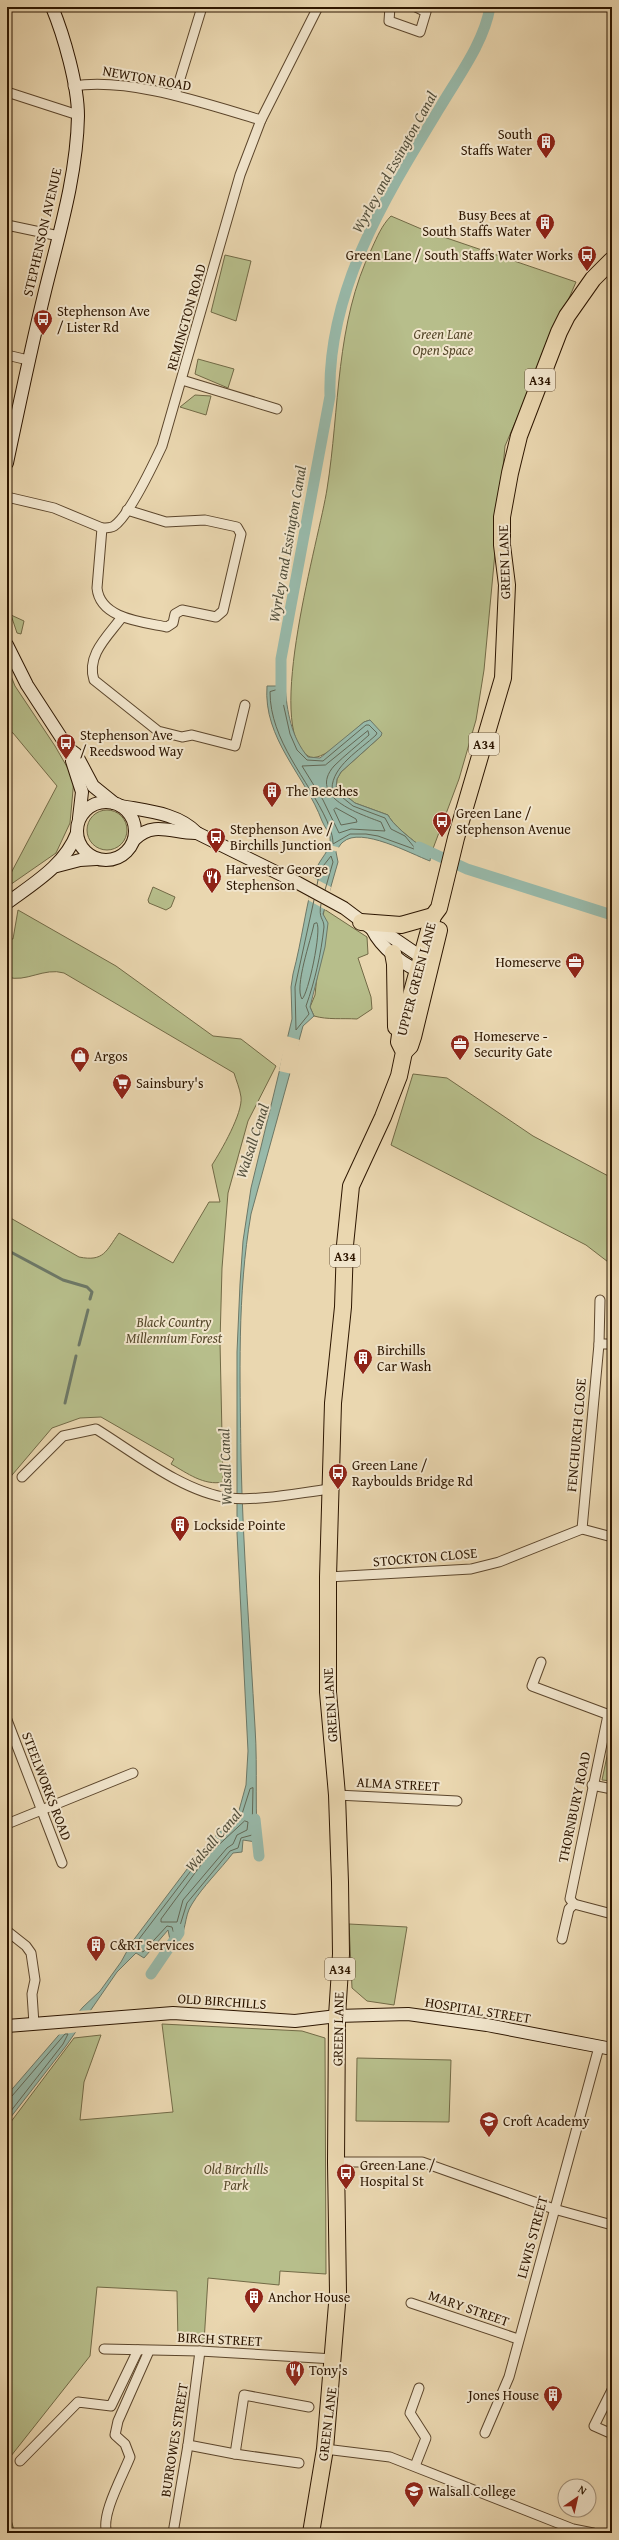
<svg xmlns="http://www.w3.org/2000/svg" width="619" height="2540" viewBox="0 0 619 2540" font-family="'Gentium Book Plus',serif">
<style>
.green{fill:#b7be8b;stroke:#726a46}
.water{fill:#98baab;stroke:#6d7867}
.pier{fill:#ead7b0}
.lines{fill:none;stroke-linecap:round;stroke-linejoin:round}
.shore{stroke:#626856;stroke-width:1}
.stream{stroke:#6d7867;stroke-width:3}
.canal{stroke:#98baab;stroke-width:11}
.street-casing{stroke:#5c462c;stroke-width:11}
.secondary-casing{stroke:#2d1600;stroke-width:14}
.highway-casing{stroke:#2d1600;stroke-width:18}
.street{stroke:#f1e5cc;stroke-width:9}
.secondary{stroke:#f1e5cc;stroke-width:12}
.highway{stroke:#ead7b0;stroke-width:16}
.labels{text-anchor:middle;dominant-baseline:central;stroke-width:4;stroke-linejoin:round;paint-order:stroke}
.shield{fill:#f1e5cc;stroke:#68543d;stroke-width:1}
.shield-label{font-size:13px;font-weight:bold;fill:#2d1600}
.street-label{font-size:14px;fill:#2d1600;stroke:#f1e5cc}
.poi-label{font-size:14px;fill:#2d1600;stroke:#f1e5cc;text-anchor:start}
.park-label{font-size:14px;font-style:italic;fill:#56482a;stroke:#f1e5cc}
.water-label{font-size:15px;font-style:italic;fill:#524f3c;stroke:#f1e5cc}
</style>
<rect width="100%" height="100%" fill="#ead7b0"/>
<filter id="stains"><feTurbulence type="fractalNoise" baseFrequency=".005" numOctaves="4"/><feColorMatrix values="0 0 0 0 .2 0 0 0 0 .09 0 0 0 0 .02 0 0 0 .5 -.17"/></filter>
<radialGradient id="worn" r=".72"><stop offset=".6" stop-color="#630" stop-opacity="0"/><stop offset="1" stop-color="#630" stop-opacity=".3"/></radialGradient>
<g class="green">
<path d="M391 216 426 231 576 282 505 446 484 670 476 720 459 779 431 854C419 845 394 827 388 815L355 803 336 788 337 779 341 772 381 736 370 720 364 722C353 731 321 765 308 756 263 728 320 536 327 489 340 409 335 323 372 248 377 237 382 225 391 216Z"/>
<polygon points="225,255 251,261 236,321 211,312"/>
<polygon points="198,359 234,369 228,388 195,374"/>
<polygon points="195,395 211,396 206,415 180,407"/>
<polygon points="11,615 24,621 21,634 17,633"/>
<polygon points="7,666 15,686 55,746 74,779 70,823 56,853 7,887 7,872 11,873 57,786 13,733 7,730"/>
<circle cx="107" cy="830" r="20"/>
<polygon points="153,887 175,897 171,907 166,910 149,903 148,900"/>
<path d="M324 909 367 937 368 954 358 958 371 997 372 1009 357 1019C342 1018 328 1020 314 1016L310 1007 315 995Z"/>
<path d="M18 910 116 966 213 1036 241 1039 276 1066 248 1121 228 1193 222 1268 220 1342 223 1482C204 1486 187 1473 171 1464L174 1459 101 1417 80 1418 52 1428 7 1481V1216L79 1257C104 1262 106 1251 119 1233L173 1263 209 1202H220L212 1165C221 1151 243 1113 241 1097 240 1089 236 1080 234 1073L64 973C44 967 26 983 7 977V939H13Z"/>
<polygon points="413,1074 447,1078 533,1136 612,1178 612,1265 586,1245 391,1145"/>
<polygon points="612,1732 612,1781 602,1780"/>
<polygon points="349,1924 407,1927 394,2005 367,2001 352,1988"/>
<polygon points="162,2024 302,2031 325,2038 326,2274 280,2271 279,2285 208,2278 204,2342 178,2342 177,2291 97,2287 90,2356 7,2461 7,2127 74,2038 101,2035 84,2082 80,2120 173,2112"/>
<polygon points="357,2058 451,2060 449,2122 356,2121"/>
<polygon points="7,2507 15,2533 7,2533"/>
</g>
<path class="water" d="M267 686H285C287 711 291 737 308 757L320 758 364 722 370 720 382 733 381 736 341 772 337 779 336 788 355 803 388 815C394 827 419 845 431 854L430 861C411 854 361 826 343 842 340 844 338 849 336 852L338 862 323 914 328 923 325 947 310 1007 314 1016 303 1026 251 1214C237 1295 240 1377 241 1459 243 1549 250 1638 255 1727 258 1770 254 1814 259 1856L256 1842 243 1840 242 1852 233 1853C220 1870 203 1886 192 1904 183 1917 188 1933 175 1943L170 1940 168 1930 144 1958 136 1953 117 1972 66 2046 7 2122V2095L83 2007 100 1991 121 1962 132 1942 203 1848 238 1814 246 1785 248 1751 237 1533V1352L240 1284 243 1241 251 1188 292 1019 291 987 293 974C302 940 306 904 316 870 319 859 332 850 330 837 329 832 324 826 322 821 305 775 263 739 267 686Z"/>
<g class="pier">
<polygon points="326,844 341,848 338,852 326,848"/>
<polygon points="312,877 331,887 326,910 308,900"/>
<polygon points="286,1036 300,1040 292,1074 279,1071"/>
<polygon points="93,2010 78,2032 56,2035 77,2011"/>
</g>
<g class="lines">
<g class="shore">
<path d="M280 689 290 734 297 750 307 760 323 761 366 725H369L377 733 376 735C360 750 332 766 332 789L353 806 385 818 391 829 405 836 414 847V849L378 836 366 834H350L333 844C333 835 330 830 327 821 308 779 270 741 270 692Z"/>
<path d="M368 731 369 735C358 745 345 755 334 766 307 797 360 814 381 822L385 831 351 829 339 833 323 800 302 766 325 765Z"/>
<polygon points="336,808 356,819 357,822 341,825 334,810"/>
<polyline points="317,885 320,870 331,856 333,862 325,890"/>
<path d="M314 900 295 987 296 1030 309 1014 306 1006C315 981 321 954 324 927 324 918 318 919 321 904"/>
<path d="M317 923C322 930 308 995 302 999 294 987 311 940 314 924Z"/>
<polygon points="253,1788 252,1835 241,1838 238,1848 230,1851 187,1903 177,1935 174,1934 172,1927 167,1926 143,1952 136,1949 136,1943 206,1851 241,1817 250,1789"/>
<polygon points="245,1821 248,1822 247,1830 237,1835 233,1844 227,1848 183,1900 177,1922 161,1922 161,1919 209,1854"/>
<polyline points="7,2098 12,2096 65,2034 68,2034 63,2044 7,2116"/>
</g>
<g class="stream">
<polyline points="7,1250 63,1280 87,1287 92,1292 90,1299"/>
<polyline points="79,1345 88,1310"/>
<polyline points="65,1403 76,1356"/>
</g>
<g class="canal">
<path d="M281 700V659L330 396C327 290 386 196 439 109 457 78 484 43 490 7"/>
<polyline points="419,847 467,869 612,915"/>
<polyline points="255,1819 259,1856"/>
<polyline points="151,1974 179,1933 179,1929"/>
</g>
<defs>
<g id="street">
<polyline points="390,7 389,21 420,32 426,12 416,7"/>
<path d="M73 86C130 77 206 104 261 120"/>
<polyline points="7,92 78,115"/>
<polyline points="175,95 202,7"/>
<polyline points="7,225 59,236"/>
<polyline points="7,355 28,360"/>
<polyline points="182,380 277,409"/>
<path d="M7 497 54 508 102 528C106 528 111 528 114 526 129 516 154 463 162 446L240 175 261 120 318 7"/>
<path d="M102 528 97 588C100 619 143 622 167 627L173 623 175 614 182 610 216 617 223 611 241 534 237 527 205 520 166 522 127 510"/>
<path d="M122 617C108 636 86 655 94 680L158 731 182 737 192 735 235 746 245 705"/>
<polyline points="599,1344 612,1344"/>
<path d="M22 1477 63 1436 96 1429C135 1453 183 1492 229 1498 261 1501 297 1493 330 1489"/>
<polyline points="582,1529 599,1344 600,1300"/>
<polyline points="328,1577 471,1569 499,1562 582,1529 612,1537"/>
<polyline points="541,1662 532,1686 612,1716"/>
<polyline points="7,1720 62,1863"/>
<polyline points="592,1785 612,1789"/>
<polyline points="337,1795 457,1801"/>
<polyline points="7,1824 133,1773"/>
<polyline points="574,1904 612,1914"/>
<polyline points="7,1931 26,1946 31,1953 35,1980 32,1994 34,2024"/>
<polyline points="562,1939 569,1909 574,1904 570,1899 608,1715"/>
<polyline points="336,2162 422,2162 554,2209 612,2225"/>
<polyline points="411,2303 518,2339"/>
<polyline points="104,2349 200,2351 334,2359"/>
<polyline points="612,2390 594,2426 612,2434"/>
<polyline points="485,2433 509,2377 599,2047"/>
<polyline points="188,2445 235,2454 244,2395 309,2407"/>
<polyline points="325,2449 390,2457 573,2529 593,2533"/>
<polyline points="235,2454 299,2463"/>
<polyline points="20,2461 78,2402 111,2406 138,2350"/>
<polyline points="415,2466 426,2438 410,2413 419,2388"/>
<path d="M107 2533C100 2516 123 2475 130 2457L125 2444 115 2435 118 2421 149 2351"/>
<polyline points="173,2533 188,2445 200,2351"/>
</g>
<g id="secondary">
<path d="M7 463C19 406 31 348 45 291 59 234 77 175 78 116 78 85 64 36 52 7"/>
<polyline points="7,645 27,685 68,748 76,754 93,786 114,803"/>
<polyline points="72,761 82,792 79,818"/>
<circle cx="106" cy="831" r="29"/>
<path d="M121 806C147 811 178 813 197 833L298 883 344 908 372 929 383 931 421 957 429 959"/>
<path d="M135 839C154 820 174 834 197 833"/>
<polyline points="57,866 80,860 96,859"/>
<path d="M7 903C34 883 65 865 77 833"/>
<path d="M372 929C381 948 405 967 425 973"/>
<polyline points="7,2026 173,2013 295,2021 337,2016 408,2014 487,2025 612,2049"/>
</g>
<g id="highway">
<polyline points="361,922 401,925 433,916"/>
<polyline points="393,953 395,964 396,1027"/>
<polyline points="404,1052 410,1046 413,1037 439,930"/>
<polyline points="311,2533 325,2449 338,2292 336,2162 337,2016 341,1954 340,1882 337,1795 328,1692 328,1577 333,1403 343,1307 345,1245 351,1186 383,1117 399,1076 404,1052 399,1042 400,1035 433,916 439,908 456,838 503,678 507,585 502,545 502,517 510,473 519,436 559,332 567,316 593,279 612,260"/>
</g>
</defs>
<use href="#street" class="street-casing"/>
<use href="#secondary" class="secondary-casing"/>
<use href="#highway" class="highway-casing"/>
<use href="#street" class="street"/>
<use href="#secondary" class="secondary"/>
<use href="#highway" class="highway"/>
</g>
<defs>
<symbol id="building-pin" viewBox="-11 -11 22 30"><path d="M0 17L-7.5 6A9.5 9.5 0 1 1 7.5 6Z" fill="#8f2418" stroke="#f1e5cc"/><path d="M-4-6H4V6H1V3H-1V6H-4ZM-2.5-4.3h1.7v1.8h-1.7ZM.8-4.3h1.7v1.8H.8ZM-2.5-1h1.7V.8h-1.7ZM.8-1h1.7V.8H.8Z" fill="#fff"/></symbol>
<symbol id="bus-pin" viewBox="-11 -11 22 30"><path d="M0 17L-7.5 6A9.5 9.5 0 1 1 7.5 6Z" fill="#8f2418" stroke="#f1e5cc"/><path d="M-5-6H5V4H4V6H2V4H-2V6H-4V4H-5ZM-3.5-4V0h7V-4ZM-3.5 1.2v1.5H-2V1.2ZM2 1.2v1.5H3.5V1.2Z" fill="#fff"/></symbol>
<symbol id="restaurant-pin" viewBox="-11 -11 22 30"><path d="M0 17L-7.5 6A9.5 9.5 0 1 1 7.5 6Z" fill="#8f2418" stroke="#f1e5cc"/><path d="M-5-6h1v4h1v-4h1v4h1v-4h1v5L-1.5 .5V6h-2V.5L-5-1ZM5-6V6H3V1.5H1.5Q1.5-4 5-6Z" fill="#fff"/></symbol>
<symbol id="office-pin" viewBox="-11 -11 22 30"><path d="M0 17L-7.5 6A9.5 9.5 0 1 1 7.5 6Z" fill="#8f2418" stroke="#f1e5cc"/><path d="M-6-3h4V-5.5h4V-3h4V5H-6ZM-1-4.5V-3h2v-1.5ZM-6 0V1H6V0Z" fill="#fff"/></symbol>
<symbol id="shop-pin" viewBox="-11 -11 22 30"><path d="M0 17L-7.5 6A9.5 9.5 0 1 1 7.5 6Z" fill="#8f2418" stroke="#f1e5cc"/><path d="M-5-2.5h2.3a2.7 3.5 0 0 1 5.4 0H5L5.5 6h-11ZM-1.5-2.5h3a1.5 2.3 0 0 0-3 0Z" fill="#fff"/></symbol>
<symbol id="supermarket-pin" viewBox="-11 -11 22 30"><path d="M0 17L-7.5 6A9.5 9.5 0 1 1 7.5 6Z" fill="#8f2418" stroke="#f1e5cc"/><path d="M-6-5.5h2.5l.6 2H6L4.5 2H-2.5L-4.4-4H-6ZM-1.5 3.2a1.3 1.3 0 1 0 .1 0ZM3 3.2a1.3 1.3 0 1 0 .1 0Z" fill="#fff"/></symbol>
<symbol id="school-pin" viewBox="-11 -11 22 30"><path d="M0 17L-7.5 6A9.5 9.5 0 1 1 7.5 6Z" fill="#8f2418" stroke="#f1e5cc"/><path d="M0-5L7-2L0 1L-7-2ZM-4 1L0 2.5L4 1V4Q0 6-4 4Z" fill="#fff"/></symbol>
<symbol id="university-pin" viewBox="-11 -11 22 30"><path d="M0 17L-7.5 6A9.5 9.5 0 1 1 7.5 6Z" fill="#8f2418" stroke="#f1e5cc"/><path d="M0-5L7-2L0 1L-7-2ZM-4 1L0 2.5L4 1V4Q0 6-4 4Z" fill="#fff"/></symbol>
</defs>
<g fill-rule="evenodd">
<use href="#building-pin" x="535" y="131" width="22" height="30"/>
<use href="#building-pin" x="534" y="212" width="22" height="30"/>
<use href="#bus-pin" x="576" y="244" width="22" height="30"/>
<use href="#bus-pin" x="32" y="308" width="22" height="30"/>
<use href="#bus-pin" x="55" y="732" width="22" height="30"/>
<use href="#building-pin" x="261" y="780" width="22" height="30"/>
<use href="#bus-pin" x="431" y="810" width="22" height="30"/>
<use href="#bus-pin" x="205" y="826" width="22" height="30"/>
<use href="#restaurant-pin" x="201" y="866" width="22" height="30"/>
<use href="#office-pin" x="564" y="951" width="22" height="30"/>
<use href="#office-pin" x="449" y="1033" width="22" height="30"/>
<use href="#shop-pin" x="69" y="1045" width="22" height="30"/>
<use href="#supermarket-pin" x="111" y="1072" width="22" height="30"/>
<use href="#building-pin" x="352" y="1347" width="22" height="30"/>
<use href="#bus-pin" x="327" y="1462" width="22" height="30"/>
<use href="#building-pin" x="169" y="1514" width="22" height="30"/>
<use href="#building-pin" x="85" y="1934" width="22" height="30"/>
<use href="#school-pin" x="478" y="2110" width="22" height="30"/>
<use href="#bus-pin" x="335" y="2162" width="22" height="30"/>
<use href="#building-pin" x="243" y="2286" width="22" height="30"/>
<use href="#restaurant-pin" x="284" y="2359" width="22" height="30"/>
<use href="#building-pin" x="542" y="2384" width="22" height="30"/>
<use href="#university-pin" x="403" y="2480" width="22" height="30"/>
</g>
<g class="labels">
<g class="shield">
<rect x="525" y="369" width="30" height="22" rx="3"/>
<rect x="469" y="733" width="30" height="22" rx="3"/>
<rect x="330" y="1245" width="30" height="22" rx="3"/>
<rect x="325" y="1958" width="30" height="22" rx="3"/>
</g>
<g class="shield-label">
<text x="540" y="380">A34</text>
<text x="484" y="744">A34</text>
<text x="345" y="1256">A34</text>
<text x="340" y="1969">A34</text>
</g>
<g class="street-label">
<text transform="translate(147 78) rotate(10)">NEWTON ROAD</text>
<text transform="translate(42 232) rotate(-77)">STEPHENSON AVENUE</text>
<text transform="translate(186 317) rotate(-74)">REMINGTON ROAD</text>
<text transform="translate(504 562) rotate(-92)">GREEN LANE</text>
<text transform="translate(416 979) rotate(-75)">UPPER GREEN LANE</text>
<text transform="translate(576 1435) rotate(-85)">FENCHURCH CLOSE</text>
<text transform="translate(425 1557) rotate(-5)">STOCKTON CLOSE</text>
<text transform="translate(330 1705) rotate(-94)">GREEN LANE</text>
<text transform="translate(398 1784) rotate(3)">ALMA STREET</text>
<text transform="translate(47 1786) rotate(69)">STEELWORKS ROAD</text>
<text transform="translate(574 1807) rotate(-78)">THORNBURY ROAD</text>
<text transform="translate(222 2001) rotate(4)">OLD BIRCHILLS</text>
<text transform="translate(478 2010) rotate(9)">HOSPITAL STREET</text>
<text transform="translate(338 2029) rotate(-89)">GREEN LANE</text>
<text transform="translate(532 2237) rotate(-75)">LEWIS STREET</text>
<text transform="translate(469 2308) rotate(19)">MARY STREET</text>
<text transform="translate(220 2339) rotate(3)">BIRCH STREET</text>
<text transform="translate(327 2424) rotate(-83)">GREEN LANE</text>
<text transform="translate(174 2440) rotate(-81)">BURROWES STREET</text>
</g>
<g class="poi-label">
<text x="532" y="134" text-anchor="end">South<tspan x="532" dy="16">Staffs Water</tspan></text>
<text x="531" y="215" text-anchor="end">Busy Bees at<tspan x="531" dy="16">South Staffs Water</tspan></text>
<text x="573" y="255" text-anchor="end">Green Lane / South Staffs Water Works</text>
<text x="57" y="311">Stephenson Ave<tspan x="57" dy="16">/ Lister Rd</tspan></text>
<text x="80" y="735">Stephenson Ave<tspan x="80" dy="16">/ Reedswood Way</tspan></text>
<text x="286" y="791">The Beeches</text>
<text x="456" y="813">Green Lane /<tspan x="456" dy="16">Stephenson Avenue</tspan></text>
<text x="230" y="829">Stephenson Ave /<tspan x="230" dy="16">Birchills Junction</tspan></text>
<text x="226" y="869">Harvester George<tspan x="226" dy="16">Stephenson</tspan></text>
<text x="561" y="962" text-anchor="end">Homeserve</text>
<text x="474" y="1036">Homeserve -<tspan x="474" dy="16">Security Gate</tspan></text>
<text x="94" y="1056">Argos</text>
<text x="136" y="1083">Sainsbury's</text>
<text x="377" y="1350">Birchills<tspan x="377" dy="16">Car Wash</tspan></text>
<text x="352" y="1465">Green Lane /<tspan x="352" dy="16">Rayboulds Bridge Rd</tspan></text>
<text x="194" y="1525">Lockside Pointe</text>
<text x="110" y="1945">C&amp;RT Services</text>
<text x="503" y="2121">Croft Academy</text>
<text x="360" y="2165">Green Lane /<tspan x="360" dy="16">Hospital St</tspan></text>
<text x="268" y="2297">Anchor House</text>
<text x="309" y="2370">Tony's</text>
<text x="539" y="2395" text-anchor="end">Jones House</text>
<text x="428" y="2491">Walsall College</text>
</g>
<g class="park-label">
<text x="443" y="334">Green Lane<tspan x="443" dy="16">Open Space</tspan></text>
<text x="174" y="1322">Black Country<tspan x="174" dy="16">Millennium Forest</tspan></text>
<text x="236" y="2169">Old Birchills<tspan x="236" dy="16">Park</tspan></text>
</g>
<g class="water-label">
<text transform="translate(394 162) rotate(-61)">Wyrley and Essington Canal</text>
<text transform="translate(287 544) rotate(-80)">Wyrley and Essington Canal</text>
<text transform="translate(252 1141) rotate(-72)">Walsall Canal</text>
<text transform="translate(225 1467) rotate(-92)">Walsall Canal</text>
<text transform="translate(213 1840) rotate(-49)">Walsall Canal</text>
</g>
</g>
<rect width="619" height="2540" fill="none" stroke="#ead7b0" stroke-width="24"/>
<rect x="8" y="8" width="603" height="2524" fill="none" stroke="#2d1600" stroke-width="2"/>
<rect x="12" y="12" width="595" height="2516" fill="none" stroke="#2d1600"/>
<g transform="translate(577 2498) rotate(34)"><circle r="19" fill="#f1e5cc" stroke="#a3927a"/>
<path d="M0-3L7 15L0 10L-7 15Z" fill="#8f2418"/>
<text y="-6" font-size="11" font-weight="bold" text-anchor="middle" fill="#2d1600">N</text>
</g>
<rect width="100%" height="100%" filter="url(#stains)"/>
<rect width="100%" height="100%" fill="url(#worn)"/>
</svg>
